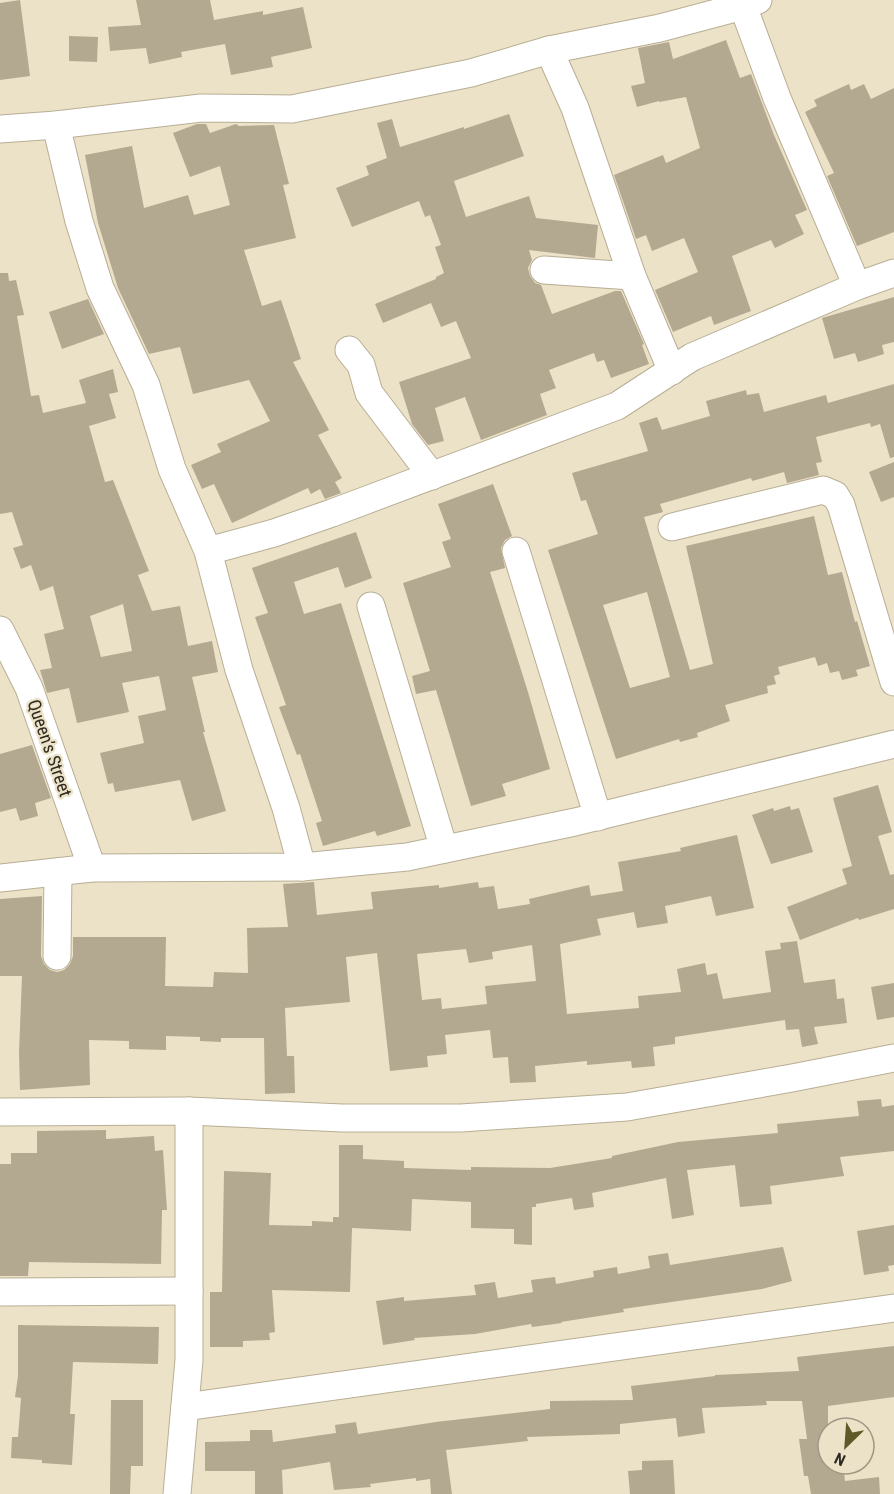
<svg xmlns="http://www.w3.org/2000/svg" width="894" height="1494" viewBox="0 0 894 1494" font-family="'Roboto Condensed',sans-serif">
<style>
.building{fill:#b3a990;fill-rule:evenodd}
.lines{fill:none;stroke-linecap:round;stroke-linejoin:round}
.minor-casing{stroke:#b8ae95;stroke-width:29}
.minor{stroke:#fff;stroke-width:27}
.labels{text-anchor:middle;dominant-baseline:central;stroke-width:4.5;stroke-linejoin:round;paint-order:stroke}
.street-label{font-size:18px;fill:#2e2a20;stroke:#ece2c8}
</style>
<rect width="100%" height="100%" fill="#ece2c8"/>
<g class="building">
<polygon points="20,0 30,76 0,80 0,3"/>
<polygon points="136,0 210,0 214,20 263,11 263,15 303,7 312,48 271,57 273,67 231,75 225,44 181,52 182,57 149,64 146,48 110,51 108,27 141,25"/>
<polygon points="69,36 98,37 97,62 69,61"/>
<polygon points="726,40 740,78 751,74 774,135 807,210 795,215 804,234 775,248 771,240 732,256 751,311 714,325 711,316 673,332 655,290 698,272 684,238 652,251 646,235 636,239 614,175 663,155 666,163 700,148 686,97 659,102 659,101 637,107 631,86 645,83 638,48 669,42 673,59"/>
<polygon points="849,84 851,90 864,84 871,99 894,88 894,232 857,246 827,176 834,173 805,112 817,106 814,100"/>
<polygon points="509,114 524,156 454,181 466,217 529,196 536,218 598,225 595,258 529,250 532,260 528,268 530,276 535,283 541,285 552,314 615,291 621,291 644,344 642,345 649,364 611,378 604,360 597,362 594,353 549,370 556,388 540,394 547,415 481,440 465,397 435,408 444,441 428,445 412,424 399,382 471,358 456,321 441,327 431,303 383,323 375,304 436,279 436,277 444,273 435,247 441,245 430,215 425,217 419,201 352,227 336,188 369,175 366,166 387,158 377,123 392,119 400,147 464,127 464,129"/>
<polygon points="197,124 206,124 210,133 236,124 239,126 274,125 289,184 283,185 296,238 244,250 262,306 281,300 301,359 293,362 329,430 318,435 342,478 335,482 341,493 325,499 320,489 311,494 308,488 232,523 214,484 202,489 191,465 221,452 217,444 270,421 249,380 193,394 180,347 149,354 118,288 98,223 85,155 132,146 144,208 188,195 194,215 230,205 220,166 190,177 173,133"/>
<path d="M0 273H8L9 281 16 280 24 315 17 316 31 396 39 395 43 413 86 403 79 380 113 369 118 392 109 394 116 418 89 426 105 482 113 480 149 571 138 575 152 611 180 606 188 646 212 641 218 672 192 677 205 732H203L226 811 192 821 180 780 115 792 113 783 108 784 100 753 144 743 138 716 166 710 159 676 122 683 129 712 77 723 69 688 47 693 40 670 52 668 44 634 64 629 53 586 40 591 31 565 21 569 13 548 23 545 12 512 0 514ZM123 604 132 651 101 657 90 616Z"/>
<polygon points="894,297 894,342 882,345 884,354 858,362 855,353 834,359 822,318"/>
<polygon points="88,299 104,334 62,349 49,312"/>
<path d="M894 384V457L890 458 880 424 871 427 870 423 816 437 822 462 816 463 819 475 787 483 784 472 752 481 751 478 660 504 663 512 644 517 690 670 713 664 686 546 814 516 828 575 842 572 855 622 857 621 870 666 856 670 858 676 842 680 839 671 830 673 827 663 818 666 815 657 778 667 780 674 774 676 776 684 767 686 768 693 725 705 730 721 697 733 698 737 680 742 679 739 616 759 548 550 598 534 586 500 581 501 572 473 648 451 639 423 657 417 662 430 710 416 706 401 746 390 747 395 759 393 764 412 826 395 828 403ZM647 592 670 677 630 688 603 605Z"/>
<polygon points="894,462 894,497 881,502 869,472"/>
<polygon points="493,484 512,536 505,540 501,548 505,568 490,572 528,692 550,769 502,784 506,796 471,806 436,690 416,694 412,676 430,671 403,583 451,567 442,542 451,539 438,504"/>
<polygon points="356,532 372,578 345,588 338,567 294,582 304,614 341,603 411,826 377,836 375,831 323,846 316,823 322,821 300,754 297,755 279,707 286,705 255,617 268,613 252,568"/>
<polygon points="32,745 51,798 35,803 38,816 20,821 16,808 0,812 0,754"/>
<polygon points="878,785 892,832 878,836 890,875 894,874 894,909 859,920 858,918 800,940 787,907 847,884 842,869 852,866 833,798"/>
<polygon points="790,806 791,810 799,808 813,852 771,864 752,815 773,808 774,811"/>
<path d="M737 835 754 908 716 916 711 896 665 906 668 923 637 928 634 912 597 919 601 935 560 944 567 1014 639 1008 638 996 681 992 677 969 705 963 707 975 717 973 723 999 771 992 765 951 781 949 780 943 797 941 804 983 835 979 837 999 844 998 847 1023 814 1027 818 1044 802 1047 799 1029 786 1030 785 1020 675 1037V1044L653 1047 655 1066 632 1068 631 1061 587 1065V1061L535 1066 536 1082 510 1083 508 1057 493 1058 490 1030 445 1035 447 1054 427 1056 428 1067 390 1071 377 953 346 957 350 1002 285 1008 287 1056H294L295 1093 265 1094 264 1038H221V1042L200 1041V1037L166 1036V1050L129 1049V1041L89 1040 90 1085 20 1090 19 1053 22 976H0V899L42 896 41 956 44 964 50 970 57 972 64 970 70 964 73 956V937H166L165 986 213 987 214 972 248 973 247 928 288 927 283 884 314 882 317 915 373 909 371 892 439 885V888L478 882 479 888 494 886 498 909 530 904 529 899 589 885 591 896 623 891 618 862 681 851 680 848ZM532 945 536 981 485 986 487 1004 442 1009 441 998 422 1000 417 954 466 949 469 963 493 959 492 952Z"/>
<polygon points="894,983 894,1017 877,1020 871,987"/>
<polygon points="881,1099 882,1107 894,1105 894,1151 840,1157 844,1176 770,1186 772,1204 740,1207 735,1165 687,1170 694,1215 672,1219 666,1178 592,1193 594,1207 574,1210 572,1198 536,1204 536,1207 532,1207 532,1245 514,1244 514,1229 471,1228 471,1202 412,1199 411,1231 352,1228 350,1292 272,1290 275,1332 269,1333 270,1340 243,1341 243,1347 210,1347 210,1292 222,1292 224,1171 271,1173 269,1225 312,1226 312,1221 333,1222 333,1217 339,1217 339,1145 363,1145 363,1159 404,1161 404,1168 471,1170 471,1167 550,1168 612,1158 612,1156 678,1142 778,1133 777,1124 859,1116 857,1101"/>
<polygon points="106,1130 106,1139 154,1136 155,1151 163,1150 167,1210 162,1210 161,1264 29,1262 28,1276 0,1276 0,1164 11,1164 11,1153 37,1153 37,1131"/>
<polygon points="894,1225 894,1265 888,1266 889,1271 864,1275 857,1231"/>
<polygon points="783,1247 792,1281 762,1289 623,1309 624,1312 561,1322 562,1323 532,1327 531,1324 475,1334 414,1338 415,1340 383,1345 376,1301 404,1297 404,1301 476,1295 474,1285 495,1282 498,1298 533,1292 531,1280 555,1277 556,1284 594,1277 593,1271 617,1267 618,1274 650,1268 648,1256 668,1253 670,1265"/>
<polygon points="18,1325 159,1327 158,1364 73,1362 70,1414 75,1414 72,1465 42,1463 42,1460 11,1458 12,1437 18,1437 21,1398 15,1397 18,1376"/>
<polygon points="894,1346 894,1397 828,1406 828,1464 843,1464 845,1481 879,1477 880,1494 811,1494 808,1476 804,1476 799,1439 807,1439 802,1401 766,1401 767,1405 702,1408 705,1433 678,1437 676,1418 620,1424 620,1434 527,1437 528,1441 446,1450 452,1494 431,1494 430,1479 416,1481 416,1478 370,1484 371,1487 334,1490 330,1462 282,1470 283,1494 255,1494 255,1471 205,1471 205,1442 250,1441 250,1430 272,1430 273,1442 336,1433 335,1425 356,1422 358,1434 436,1422 550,1409 550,1401 633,1400 631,1386 715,1376 715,1375 799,1371 797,1357"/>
<polygon points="111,1400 143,1400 143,1466 131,1466 130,1494 110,1494"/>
<polygon points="673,1460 675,1494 630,1494 628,1471 642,1470 642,1461"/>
</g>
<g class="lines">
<defs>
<g id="minor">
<polyline points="743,6 777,98 857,286"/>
<polyline points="549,50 575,108 632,276 672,371"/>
<polyline points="56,125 79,221 100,288 146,385 172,469 208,551 239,670 286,808 302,867"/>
<polyline points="0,129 56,125 201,108 292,109 471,73 549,50 660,28 743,6 758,0"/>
<polyline points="544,270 632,276"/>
<polyline points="349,350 361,365 369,393 432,476"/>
<polyline points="672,527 823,490 835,495 841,505 894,682"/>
<polyline points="208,551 274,533 332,513 617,406 692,357 857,286 894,273"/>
<polyline points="516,551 598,817"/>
<polyline points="371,606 444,849"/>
<polyline points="0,630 29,688 92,868"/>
<polyline points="0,878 92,868 302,867 407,857 575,822 894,744"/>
<polyline points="57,956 58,872"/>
<polyline points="0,1112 189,1111 342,1118 461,1118 627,1107 792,1078 894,1058"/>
<polyline points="0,1292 189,1291"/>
<polyline points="185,1407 894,1308"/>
<polyline points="177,1494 189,1360 189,1111"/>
</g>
</defs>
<use href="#minor" class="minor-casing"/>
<use href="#minor" class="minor"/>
</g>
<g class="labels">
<g class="street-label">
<text transform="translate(50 748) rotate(71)">Queen’s Street</text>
</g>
</g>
<g transform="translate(846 1446) rotate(205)"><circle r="28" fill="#ece2c8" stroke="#a09885" stroke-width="1.5"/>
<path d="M0-4.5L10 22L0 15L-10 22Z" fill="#5e5926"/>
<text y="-9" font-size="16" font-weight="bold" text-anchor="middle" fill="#2e2a20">N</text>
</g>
</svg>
